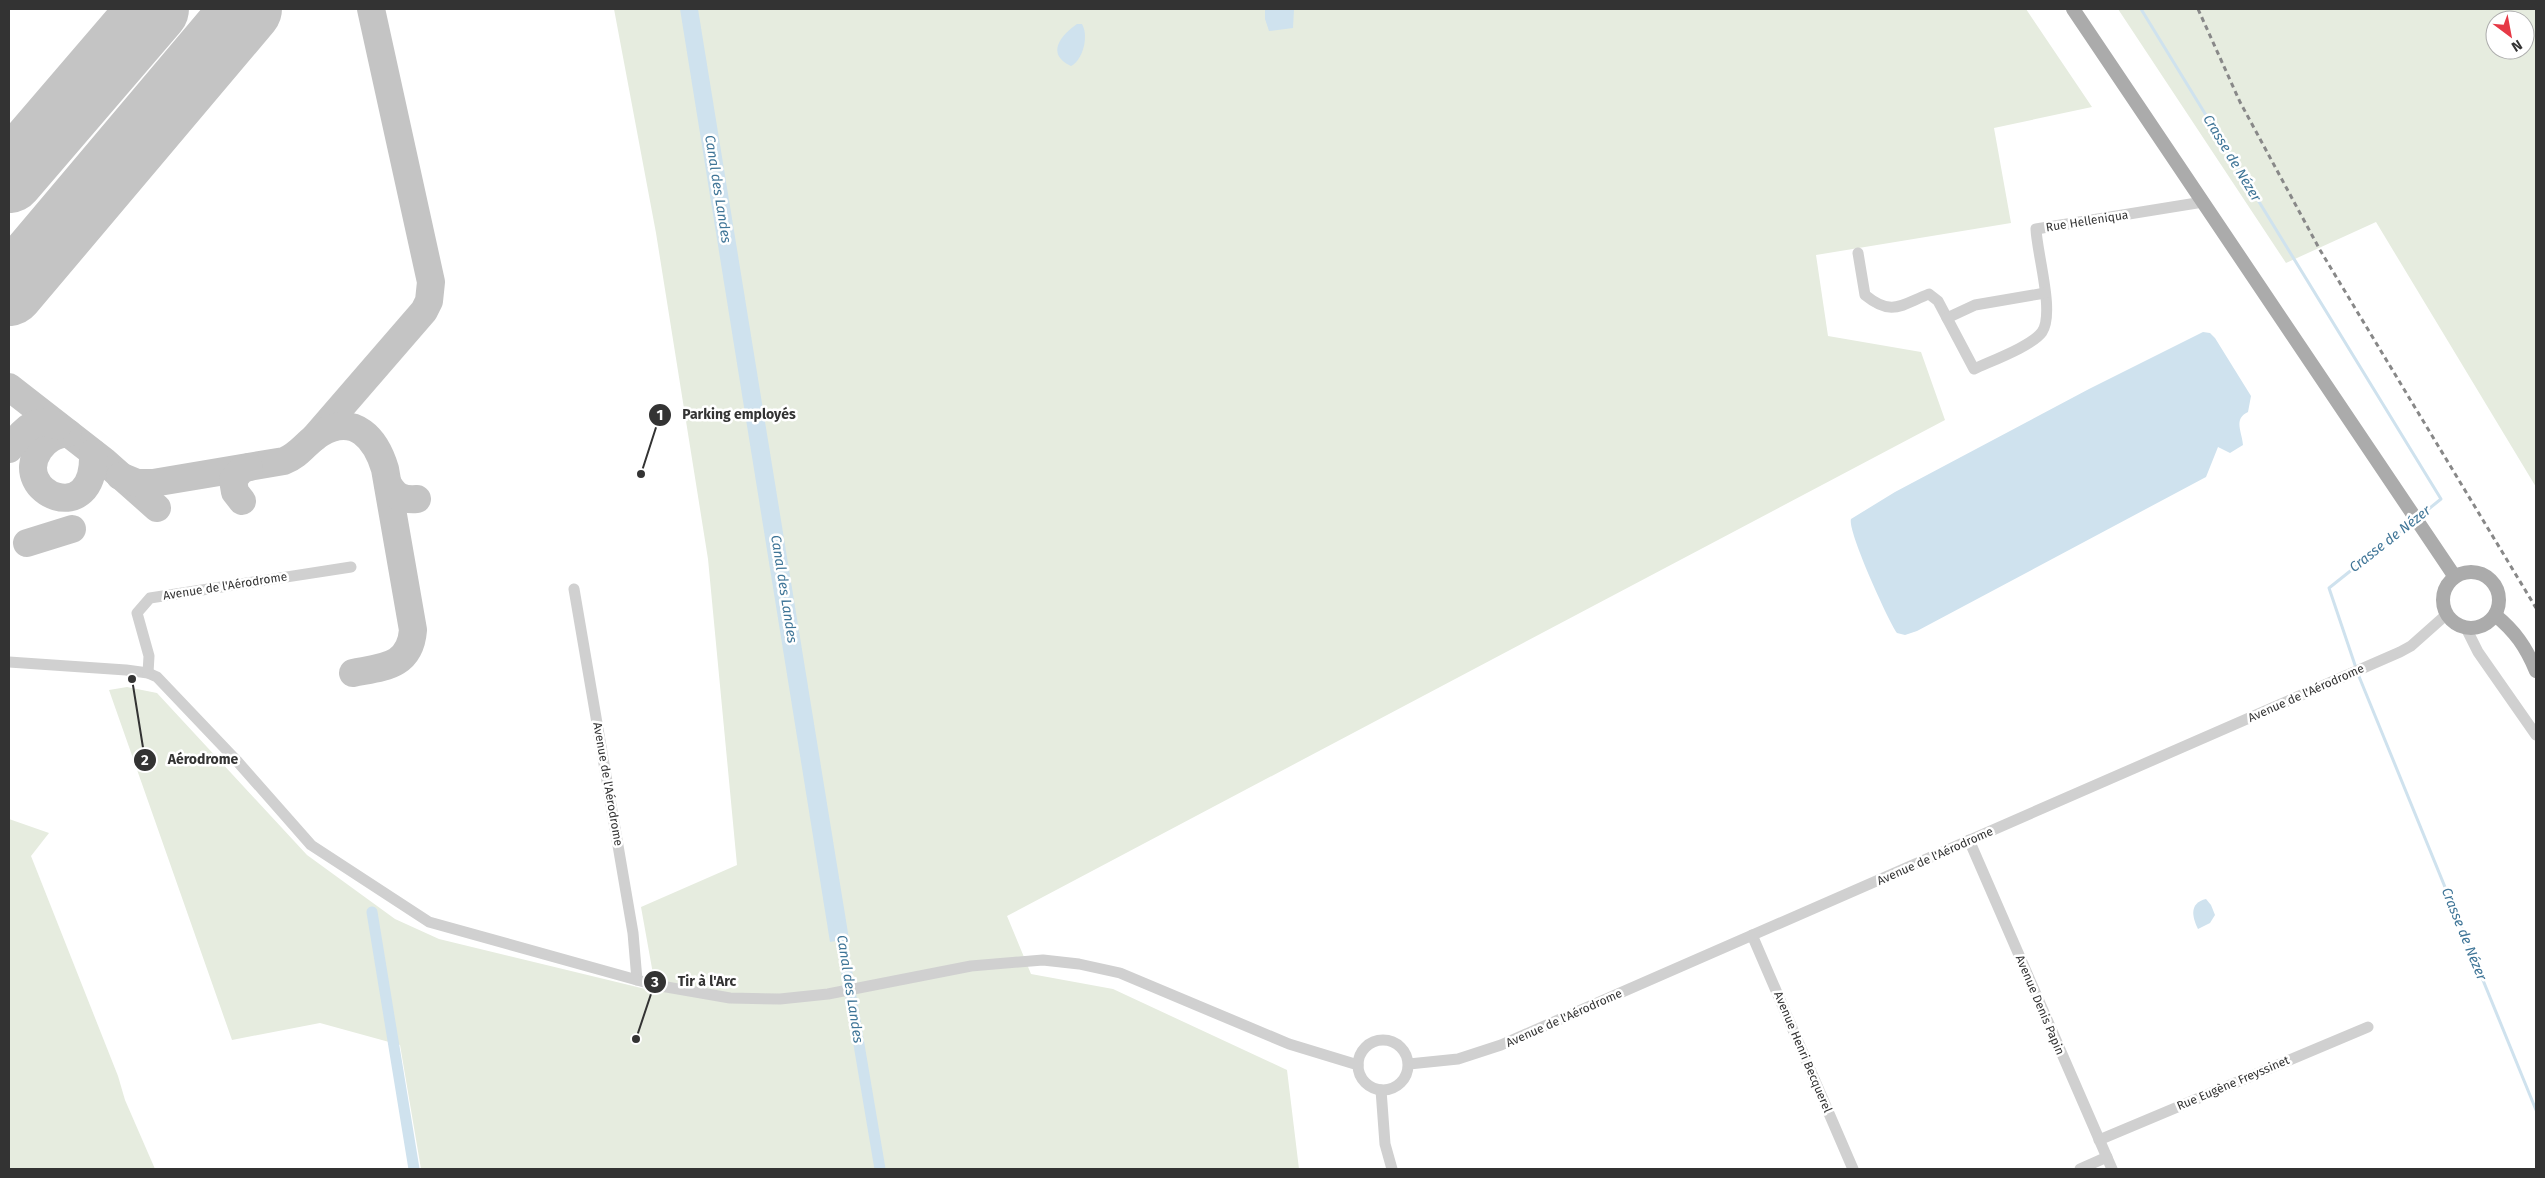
<svg xmlns="http://www.w3.org/2000/svg" width="2545" height="1178" viewBox="0 0 2545 1178" font-family="'Fira Sans',sans-serif">
<style>
.green{fill:#e6ecdf;fill-rule:evenodd}
.water{fill:#cfe2ee}
.lines{fill:none;stroke-linecap:round;stroke-linejoin:round}
.stream{stroke:#cfe2ee;stroke-width:3}
.canal{stroke:#cfe2ee;stroke-width:11}
.taxiway{stroke:#c4c4c4;stroke-width:28}
.runway{stroke:#c4c4c4;stroke-width:70}
.minor{stroke:#d0d0d0;stroke-width:11}
.major{stroke:#ababab;stroke-width:14}
.rail{stroke:#888;stroke-width:3;stroke-dasharray:5 4;stroke-linecap:butt}
.labels{text-anchor:middle;dominant-baseline:central;stroke-width:5;stroke-linejoin:round;paint-order:stroke}
.street-label{font-size:12px;fill:#333;stroke:#fff}
.water-label{font-size:14px;font-style:italic;fill:#3f7597;stroke:#fff}
.leader{fill:none;stroke:#333;stroke-width:2}
.callout-dot{fill:#333;stroke:#fff;stroke-width:2}
.mark-label{font-size:15px;text-anchor:middle;font-weight:bold;fill:#fff}
.callout-label{font-size:14px;text-anchor:middle;font-weight:bold;fill:#333;stroke:#fff;stroke-width:5;stroke-linejoin:round;paint-order:stroke}
</style>
<rect width="100%" height="100%" fill="#fff"/>
<g class="green">
<polygon points="614,9 2026,9 2092,107 1994,128 2011,223 1816,255 1828,336 1921,352 1945,420 1007,916 1031,974 1113,989 1287,1070 1299,1169 421,1169 400,1045 320,1023 232,1040 109,690 127,687 157,693 307,855 395,919 439,939 662,993 653,974 641,907 737,865 708,559 656,233"/>
<path d="M2118 9H2536V487L2376 222 2286 263ZM2495 20H2525V50H2495Z"/>
<polygon points="9,819 49,833 31,856 118,1076 125,1100 155,1169 9,1169"/>
</g>
<g class="water">
<polygon points="680,9 698,9 849,939 830,942"/>
<polygon points="1265,9 1294,9 1293,28 1269,31 1265,19"/>
<path d="M1077 24H1082C1089 36 1083 60 1071 66 1045 54 1061 35 1077 24Z"/>
<path d="M2203 332 2210 333 2215 338 2251 396 2248 412C2233 419 2242 432 2243 445L2230 453 2218 447 2206 477 1917 631 1905 635 1897 633C1888 620 1847 530 1851 519L1895 492 2089 389Z"/>
<path d="M2206 899 2211 905 2215 915 2210 923 2198 929C2192 917 2189 903 2206 899Z"/>
</g>
<g class="lines">
<g class="stream">
<polyline points="2141,9 2441,499 2420,516"/>
<polyline points="2356,668 2329,588 2413,521"/>
<polyline points="2358,674 2536,1110"/>
</g>
<g class="canal">
<polyline points="372,912 414,1169"/>
<polyline points="839,926 880,1169"/>
</g>
<g class="taxiway">
<polyline points="9,387 104,461 157,508"/>
<path d="M68 433C55 435 46 439 39 450 10 492 96 531 93 453"/>
<polyline points="315,437 424,311 429,301 431,282 371,9"/>
<path d="M9 449C24 431 32 416 58 426"/>
<path d="M120 476 137 483H153L284 461C300 455 306 442 321 433 355 413 376 439 385 469L413 630C410 667 383 667 353 673"/>
<path d="M388 484C396 497 402 500 417 499"/>
<polyline points="242,501 235,492 233,480 241,470 249,467"/>
<polyline points="27,543 72,529"/>
</g>
<g class="runway">
<polyline points="9,178 154,9"/>
<polyline points="9,291 247,9"/>
</g>
<g class="minor">
<path d="M1858 253 1865 295C1892 317 1901 305 1929 294L1938 301 1974 369C1991 361 2032 346 2042 332 2055 313 2037 254 2036 229L2203 202"/>
<polyline points="1947,318 1975,305 2045,293"/>
<polyline points="574,589 633,933 637,980"/>
<polyline points="2466,628 2478,652 2536,735"/>
<polyline points="9,662 126,670 148,673 157,677 237,761 311,845 429,922 655,985 730,998 780,999 828,994 971,966 1043,960 1079,964 1120,973 1289,1044 1358,1065"/>
<polyline points="148,673 149,656 137,613 150,598 351,567"/>
<polyline points="1969,840 2112,1169"/>
<polyline points="1752,935 1853,1169"/>
<circle cx="1383" cy="1065" r="25"/>
<polyline points="1409,1064 1458,1059 1501,1045 2400,652 2411,646 2447,614"/>
<polyline points="1381,1090 1385,1144 1392,1169"/>
<polyline points="2099,1140 2368,1027"/>
<polyline points="2080,1169 2107,1157"/>
</g>
<g class="major">
<polyline points="2073,9 2455,577"/>
<circle cx="2471" cy="600" r="28"/>
<path d="M2495 615C2515 631 2526 647 2536 671"/>
</g>
<polyline class="rail" points="2198,9 2240,102 2320,250 2536,608"/>
</g>
<g class="labels">
<g class="street-label">
<text transform="translate(2087 221) rotate(-9)">Rue Helleniqua</text>
<text transform="translate(225 586) rotate(-9)">Avenue de l'Aérodrome</text>
<text transform="translate(2306 693) rotate(-24)">Avenue de l'Aérodrome</text>
<text transform="translate(608 784) rotate(80)">Avenue de l'Aérodrome</text>
<text transform="translate(1935 856) rotate(-24)">Avenue de l'Aérodrome</text>
<text transform="translate(2040 1005) rotate(67)">Avenue Denis Papin</text>
<text transform="translate(1564 1018) rotate(-24)">Avenue de l'Aérodrome</text>
<text transform="translate(1803 1052) rotate(67)">Avenue Henri Becquerel</text>
<text transform="translate(2233 1083) rotate(-23)">Rue Eugène Freyssinet</text>
</g>
<g class="water-label">
<text transform="translate(2232 158) rotate(59)">Crasse de Nézer</text>
<text transform="translate(718 189) rotate(81)">Canal des Landes</text>
<text transform="translate(2390 539) rotate(-38)">Crasse de Nézer</text>
<text transform="translate(784 589) rotate(81)">Canal des Landes</text>
<text transform="translate(2464 934) rotate(68)">Crasse de Nézer</text>
<text transform="translate(850 989) rotate(81)">Canal des Landes</text>
</g>
</g>
<path class="leader" d="M641 474L660 415M132 679L145 760M636 1039L655 982"/>
<g class="callout-dot">
<circle cx="641" cy="474" r="5"/>
<circle cx="132" cy="679" r="5"/>
<circle cx="636" cy="1039" r="5"/>
<circle cx="660" cy="415" r="12"/>
<circle cx="145" cy="760" r="12"/>
<circle cx="655" cy="982" r="12"/>
</g>
<g class="mark-label">
<text x="660" y="420">1</text>
<text x="145" y="765">2</text>
<text x="655" y="987">3</text>
</g>
<g class="callout-label">
<text x="739" y="419">Parking employés</text>
<text x="203" y="764">Aérodrome</text>
<text x="707" y="986">Tir à l'Arc</text>
</g>
<rect width="2545" height="1178" fill="none" stroke="#333333" stroke-width="20"/>
<g transform="translate(2510 35) rotate(148)"><circle r="24" fill="#ffffff" stroke="#adadad"/>
<path d="M0-4L9 19L0 12L-9 19Z" fill="#e63946"/>
<text y="-8" font-size="14" font-weight="bold" text-anchor="middle" fill="#333333">N</text>
</g>
</svg>
